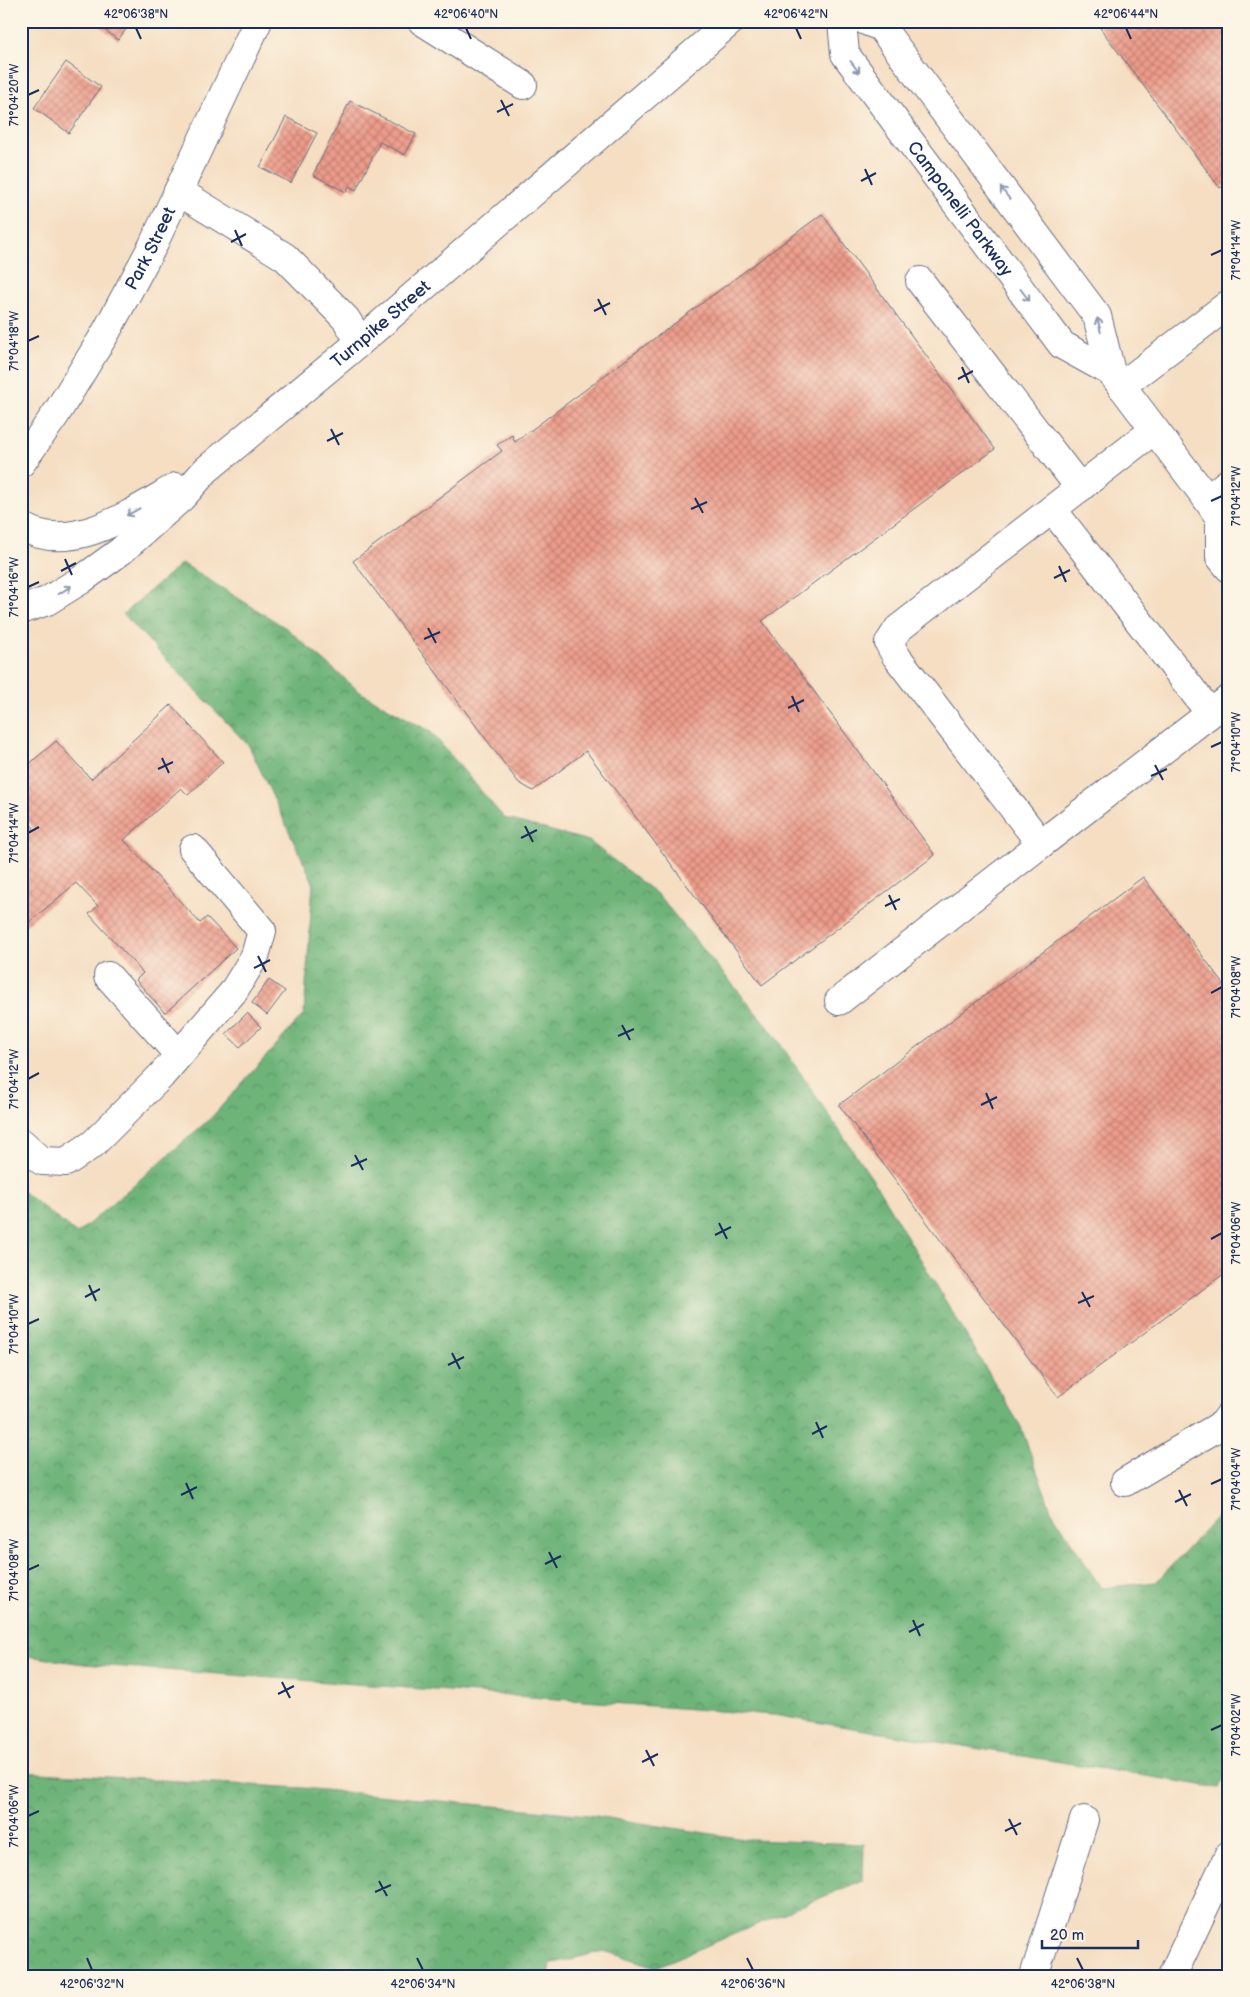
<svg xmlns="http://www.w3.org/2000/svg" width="1250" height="1997" viewBox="0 0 1250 1997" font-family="'Balsamiq Sans',sans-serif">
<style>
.forest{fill:url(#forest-crowns);stroke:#44726c}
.building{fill:url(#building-cross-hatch)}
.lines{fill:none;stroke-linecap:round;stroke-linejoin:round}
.minor-casing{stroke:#676c81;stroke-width:30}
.major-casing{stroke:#676c81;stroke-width:30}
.minor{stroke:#fff;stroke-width:28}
.major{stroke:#fff;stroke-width:28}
.oneway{stroke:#8d97ae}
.ticks{fill:none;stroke:#1b2f5e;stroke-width:2}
.labels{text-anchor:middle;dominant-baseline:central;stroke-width:4.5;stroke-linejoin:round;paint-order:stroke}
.street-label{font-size:18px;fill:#1b2f5e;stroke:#fcf5e5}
.neatline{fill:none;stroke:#1b2f5e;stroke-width:2}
.ticks-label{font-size:12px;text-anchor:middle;fill:#1b2f5e}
</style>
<defs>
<pattern id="forest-crowns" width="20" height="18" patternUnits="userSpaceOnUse" patternTransform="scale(1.25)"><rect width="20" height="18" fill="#6eb479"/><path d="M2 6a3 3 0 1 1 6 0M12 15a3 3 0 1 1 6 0" fill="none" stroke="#5a9366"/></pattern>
<pattern id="building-cross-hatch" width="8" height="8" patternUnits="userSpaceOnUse" patternTransform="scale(1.25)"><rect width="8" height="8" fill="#ee9c8a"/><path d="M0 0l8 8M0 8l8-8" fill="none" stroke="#c08074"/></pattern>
</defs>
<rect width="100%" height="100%" fill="#fcf5e5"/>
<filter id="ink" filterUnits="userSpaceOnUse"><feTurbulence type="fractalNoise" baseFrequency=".02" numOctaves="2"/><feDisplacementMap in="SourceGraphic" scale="10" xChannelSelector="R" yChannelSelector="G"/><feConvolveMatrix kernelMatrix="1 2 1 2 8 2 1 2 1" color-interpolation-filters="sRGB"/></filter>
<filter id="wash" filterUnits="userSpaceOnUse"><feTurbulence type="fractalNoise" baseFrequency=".0096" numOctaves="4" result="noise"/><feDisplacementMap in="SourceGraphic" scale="20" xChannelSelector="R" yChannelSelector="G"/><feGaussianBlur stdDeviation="1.12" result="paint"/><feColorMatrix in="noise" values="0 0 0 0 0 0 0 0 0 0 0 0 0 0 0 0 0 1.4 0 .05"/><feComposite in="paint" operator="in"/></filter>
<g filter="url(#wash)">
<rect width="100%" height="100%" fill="#f5dec2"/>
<g class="forest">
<polygon points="182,563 286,628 360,692 431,732 504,818 589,841 658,895 773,1033 875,1183 1021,1427 1051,1510 1101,1588 1156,1582 1229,1504 1229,1767 1219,1788 773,1715 83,1664 21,1655 21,1190 77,1234 211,1118 304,1014 313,882 249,746 123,614"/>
<polygon points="21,1772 303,1788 589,1815 751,1840 864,1844 863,1880 656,1967 604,1951 550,1964 548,1976 21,1976"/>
</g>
<g id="blocks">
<g class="building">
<polygon points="93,21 132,21 118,40"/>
<polygon points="1095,21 1229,21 1229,182 1220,188"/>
<polygon points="66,62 101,87 69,133 34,108"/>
<polygon points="350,101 416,134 405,155 380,142 356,190 349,186 346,192 313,175"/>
<polygon points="286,117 317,133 291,183 260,167"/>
<polygon points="822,214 995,449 762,621 935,855 762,985 586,751 533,791 518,782 353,561 502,451 497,445 512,435 515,442"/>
<polygon points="171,705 223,762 188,795 181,788 124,840 200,923 207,917 236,948 165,1013 136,980 143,973 89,914 98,906 76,883 21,929 21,840 34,828 21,814 21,771 56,741 91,779"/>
<polygon points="1143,877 1229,991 1229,1270 1058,1397 839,1105"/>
<polygon points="269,980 285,991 267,1015 252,1003"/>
<polygon points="247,1013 261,1027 240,1047 226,1034"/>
</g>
</g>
</g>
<g filter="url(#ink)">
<use href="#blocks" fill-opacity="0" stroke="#676c81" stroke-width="1"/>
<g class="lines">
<defs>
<g id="minor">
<polyline points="422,21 523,85"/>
<path id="s1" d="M842 21 845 54 1062 345 1111 372"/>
<polyline points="866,21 881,27 1097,316 1111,372 1207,499 1220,518 1220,557 1229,568"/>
<polyline points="178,191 285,257 346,319 360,342"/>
<polyline points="920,281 1080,488"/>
<polyline points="1121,386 1229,304"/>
<polyline points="1154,430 898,629 889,643 896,656 1041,844 1229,699"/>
<polyline points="1207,499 1229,482"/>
<polyline points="1052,509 1210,713"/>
<path d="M21 526C71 557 134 511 176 487"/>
<path id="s2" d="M21 610 47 601 81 580 121 551 182 497 206 470 360 342 731 21"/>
<polyline points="108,976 179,1055"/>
<polyline points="839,1001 1041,844"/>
<polyline points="21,1142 42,1161 66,1162 93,1144 161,1076 233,992 255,956 262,931 193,849"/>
<polyline points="1125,1482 1223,1424 1229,1416"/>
<polyline points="1034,1976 1084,1820"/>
<polyline points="1172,1976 1229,1855"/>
</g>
<g id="major">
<path id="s3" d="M21 463 56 414 105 334 152 247 258 21"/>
</g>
</defs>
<use href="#minor" class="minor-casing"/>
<use href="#major" class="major-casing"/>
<use href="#minor" class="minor"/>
<use href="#major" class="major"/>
</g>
<defs><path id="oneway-shaft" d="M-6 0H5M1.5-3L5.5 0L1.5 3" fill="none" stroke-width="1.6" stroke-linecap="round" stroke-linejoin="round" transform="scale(1.25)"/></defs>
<g class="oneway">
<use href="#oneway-shaft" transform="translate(855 67) rotate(53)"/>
<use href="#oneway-shaft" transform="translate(1005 193) rotate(-127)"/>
<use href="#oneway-shaft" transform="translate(1025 295) rotate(53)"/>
<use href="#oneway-shaft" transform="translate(1099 325) rotate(-104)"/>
<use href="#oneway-shaft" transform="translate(133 512) rotate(151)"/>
<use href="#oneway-shaft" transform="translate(65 590) rotate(-32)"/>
</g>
</g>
<path class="ticks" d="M136 28 141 39M466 28 471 39M796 28 801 39M1126 28 1131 39M28 95 39 90M501 100 509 116M497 112 513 104M865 169 872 185M861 181 876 173M235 230 242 246M231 242 246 234M1211 255 1222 250M598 299 606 315M594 311 610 303M28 341 39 336M962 367 969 383M958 379 973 371M331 429 339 445M327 441 343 433M695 498 703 513M1211 501 1222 496M691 509 707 502M65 559 72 575M1059 566 1066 582M61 571 76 563M1054 578 1070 570M28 587 39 582M428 628 436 643M424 639 440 632M792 696 799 712M788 708 804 700M1211 747 1222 742M162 758 169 773M1155 765 1163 780M158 769 173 762M1151 776 1167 769M525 826 533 842M28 833 39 827M521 838 537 830M889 895 896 910M885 906 900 899M258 956 266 972M254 968 270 960M1211 993 1222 987M622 1025 630 1040M618 1036 634 1029M28 1079 39 1073M986 1093 993 1109M981 1105 997 1097M355 1155 363 1170M351 1166 367 1159M719 1223 727 1239M715 1235 731 1227M1211 1239 1222 1233M89 1285 96 1301M1082 1292 1090 1307M85 1297 100 1289M1078 1303 1094 1296M28 1324 39 1319M452 1353 460 1369M448 1365 464 1357M816 1422 823 1438M812 1434 827 1426M186 1483 193 1499M1211 1484 1222 1479M1179 1490 1187 1506M181 1495 197 1487M1175 1502 1191 1494M549 1552 557 1568M545 1564 561 1556M28 1570 39 1565M913 1620 920 1636M909 1632 924 1624M282 1682 290 1698M278 1694 294 1686M1211 1730 1222 1725M646 1750 654 1766M642 1762 658 1754M28 1816 39 1811M1009 1819 1017 1835M1005 1831 1021 1823M379 1881 387 1896M375 1892 391 1885M87 1958 92 1970M417 1958 423 1970M747 1958 753 1970M1077 1958 1083 1970"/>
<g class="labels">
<g class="street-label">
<text stroke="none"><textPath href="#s1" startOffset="226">Campanelli Parkway</textPath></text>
<text stroke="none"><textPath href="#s3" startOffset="251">Park Street</textPath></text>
<text stroke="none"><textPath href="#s2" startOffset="462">Turnpike Street</textPath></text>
</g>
</g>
<rect width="1250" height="1997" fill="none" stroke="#fcf5e5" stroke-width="55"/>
<path d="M1042 1940v8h96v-8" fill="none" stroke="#1b2f5e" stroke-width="2.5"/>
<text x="1050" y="1940" font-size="15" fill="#1b2f5e" stroke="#fcf5e5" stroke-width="4" paint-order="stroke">20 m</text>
<rect x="28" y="28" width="1194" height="1942" class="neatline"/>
<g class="ticks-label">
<text x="136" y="18">42°06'38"N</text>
<text x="466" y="18">42°06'40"N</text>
<text x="796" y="18">42°06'42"N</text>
<text x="1126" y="18">42°06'44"N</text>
<text transform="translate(14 95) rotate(-90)" y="4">71°04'20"W</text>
<text transform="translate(1236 250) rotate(-90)" y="4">71°04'14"W</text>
<text transform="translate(14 341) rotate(-90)" y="4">71°04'18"W</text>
<text transform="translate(1236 496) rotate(-90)" y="4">71°04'12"W</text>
<text transform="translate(14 587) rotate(-90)" y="4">71°04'16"W</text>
<text transform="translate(1236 742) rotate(-90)" y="4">71°04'10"W</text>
<text transform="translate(14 833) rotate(-90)" y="4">71°04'14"W</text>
<text transform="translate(1236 987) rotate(-90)" y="4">71°04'08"W</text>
<text transform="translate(14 1079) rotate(-90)" y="4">71°04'12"W</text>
<text transform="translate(1236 1233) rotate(-90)" y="4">71°04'06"W</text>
<text transform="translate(14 1324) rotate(-90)" y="4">71°04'10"W</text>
<text transform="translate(1236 1479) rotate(-90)" y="4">71°04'04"W</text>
<text transform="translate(14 1570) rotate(-90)" y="4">71°04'08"W</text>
<text transform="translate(1236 1725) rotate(-90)" y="4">71°04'02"W</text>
<text transform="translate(14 1816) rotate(-90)" y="4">71°04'06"W</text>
<text x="92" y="1988">42°06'32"N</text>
<text x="423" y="1988">42°06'34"N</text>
<text x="753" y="1988">42°06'36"N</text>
<text x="1083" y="1988">42°06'38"N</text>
</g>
</svg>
